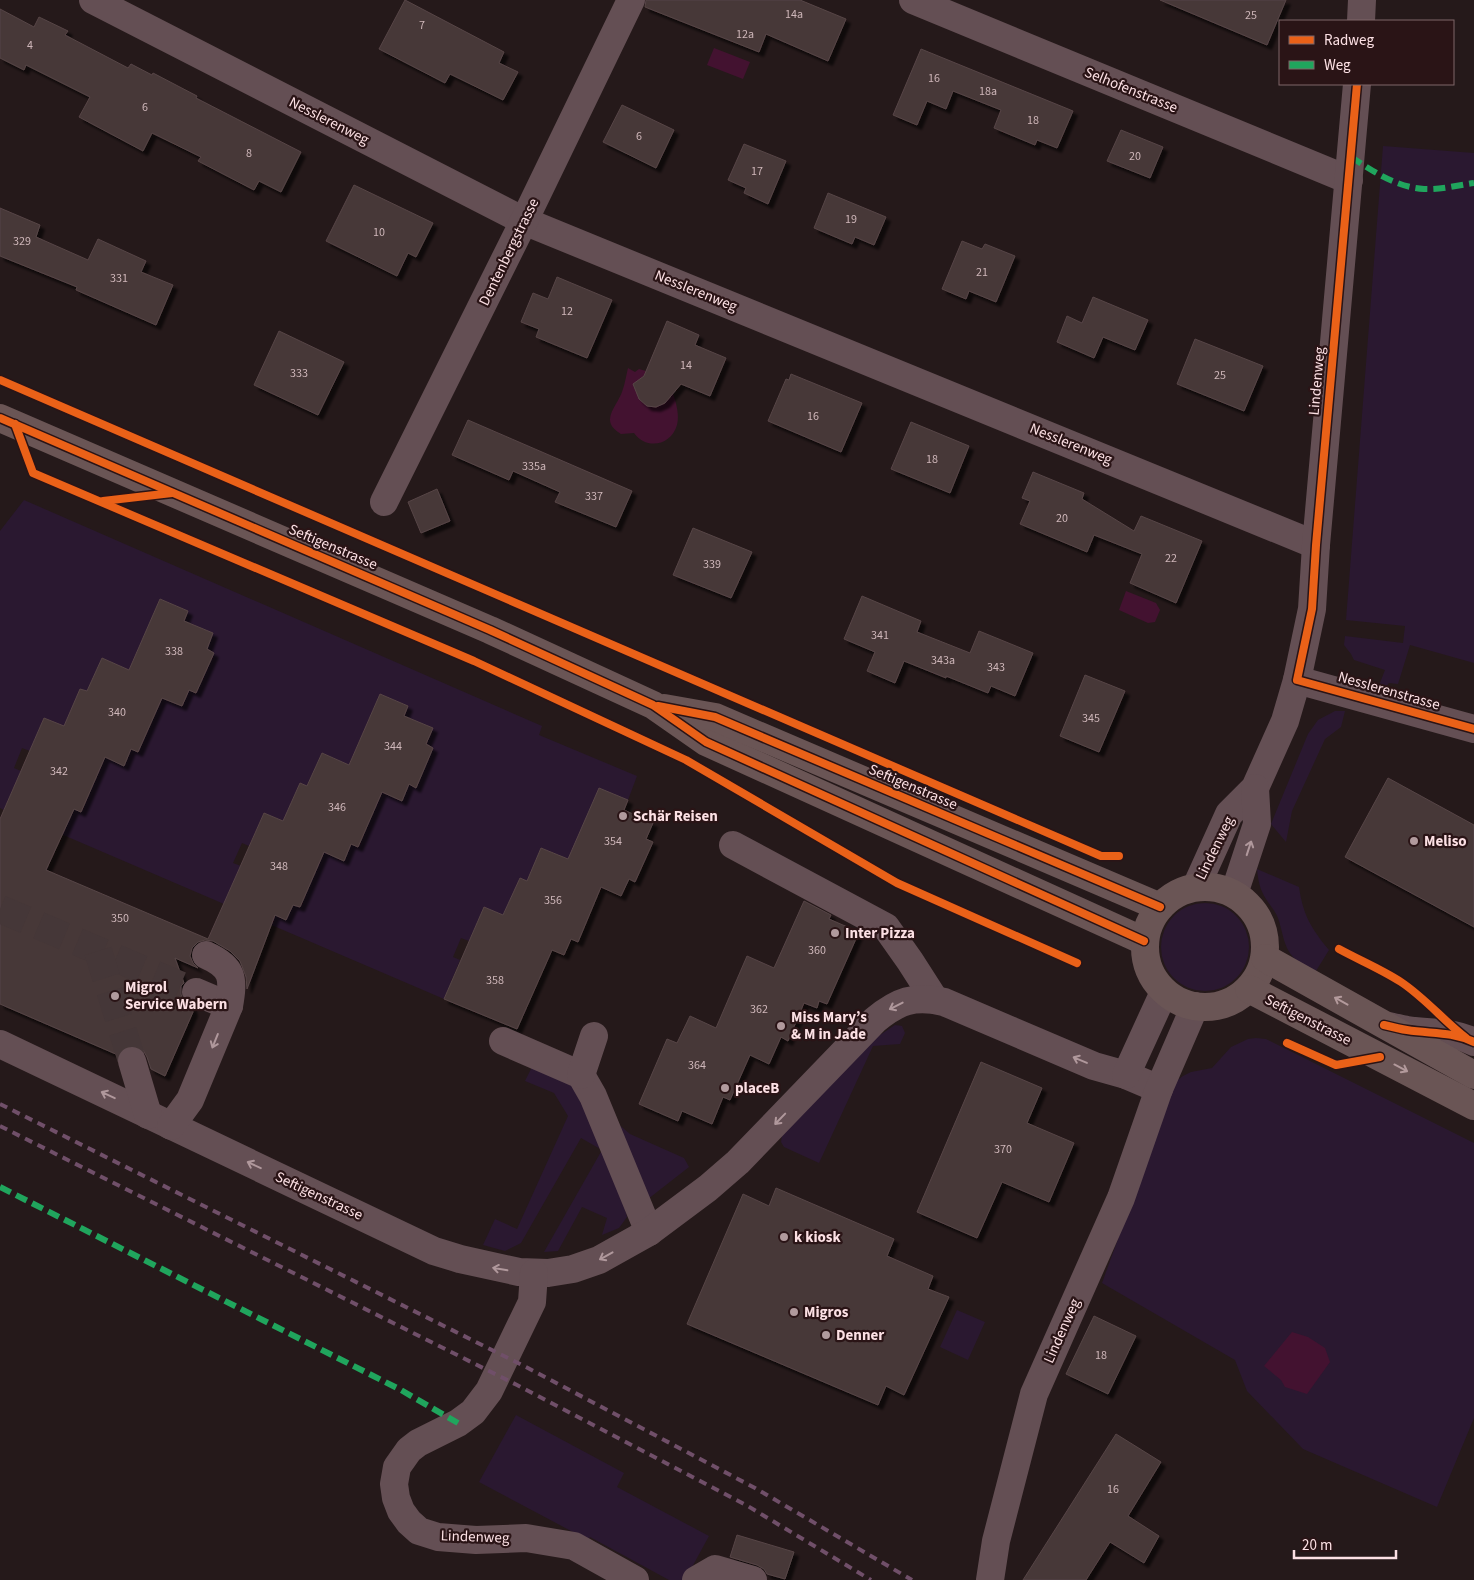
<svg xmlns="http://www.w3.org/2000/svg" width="1474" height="1580" viewBox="0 0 1474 1580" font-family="'Source Sans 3',sans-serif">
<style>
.green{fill:#2a1830}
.water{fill:#431230}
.building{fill:#463839;stroke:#574546;filter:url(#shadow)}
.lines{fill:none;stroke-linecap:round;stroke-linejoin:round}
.minor-tunnel{stroke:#453738;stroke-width:28;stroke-dasharray:28 14;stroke-linecap:butt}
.minor{stroke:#644f54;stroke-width:28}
.major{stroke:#6a5555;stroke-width:28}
.rail{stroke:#704f69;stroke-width:4;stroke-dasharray:8 6;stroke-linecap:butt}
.quiet{stroke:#20a55d;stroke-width:6;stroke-dasharray:12 6;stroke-linecap:butt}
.cycleway-casing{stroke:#2a1416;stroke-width:11}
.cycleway{stroke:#ea6118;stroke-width:8}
.oneway{stroke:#b0989c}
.oneway2{stroke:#b39a9c}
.poi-dot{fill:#b19a9d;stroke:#2a1416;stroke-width:2}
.labels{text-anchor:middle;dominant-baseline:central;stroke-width:4.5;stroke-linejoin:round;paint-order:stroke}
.number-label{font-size:12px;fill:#ceb6b9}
.street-label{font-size:15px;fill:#fce0e4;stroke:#2a1416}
.poi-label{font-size:15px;font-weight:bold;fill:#fce0e4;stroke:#2a1416;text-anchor:start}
</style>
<defs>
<filter id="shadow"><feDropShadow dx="4.5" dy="4.5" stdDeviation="1" flood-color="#0009"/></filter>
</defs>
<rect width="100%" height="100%" fill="#25191a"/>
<g class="green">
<polygon points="1383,146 1474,153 1474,663 1410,645 1398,684 1389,683 1383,690 1378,688 1385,670 1354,660 1351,654 1344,645 1345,636 1403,643 1405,626 1346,620"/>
<polygon points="24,500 542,726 539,735 637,776 628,800 568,859 541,848 527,881 520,878 511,898 511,919 484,907 469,941 461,938 453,957 460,960 444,999 253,917 257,907 286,920 293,905 300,907 317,867 317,849 344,861 351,844 358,847 375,807 375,789 402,800 409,784 416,788 433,748 426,744 433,728 404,716 408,706 380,694 349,765 322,753 307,786 300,783 291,803 291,824 264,813 249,846 242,843 233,863 241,866 224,904 33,822 74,809 81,812 98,772 97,754 124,765 131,749 138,752 156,713 155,695 182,706 189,690 196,693 214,653 207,649 213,633 184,621 188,611 160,599 129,670 102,658 87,691 80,689 72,708 71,729 44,718 30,751 22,748 14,768 21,771 4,810 0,808 0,531"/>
<polygon points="1335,711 1345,711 1341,727 1325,739 1292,811 1286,842 1271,824 1308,734 1318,720"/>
<path d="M1257 869 1299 887C1303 915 1311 928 1329 950L1316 971C1308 967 1299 964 1293 957 1283 946 1283 932 1278 918 1275 910 1270 906 1266 899 1260 890 1258 880 1257 869Z"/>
<circle cx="1205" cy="947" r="44"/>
<polygon points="895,1025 902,1026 905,1033 900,1044 873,1046 819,1163 784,1147 781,1142 782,1135 877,1037"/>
<polygon points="1256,1038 1266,1039 1474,1143 1474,1418 1437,1507 1303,1449 1247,1391 1235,1360 1102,1283 1175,1082 1183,1076 1191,1072 1212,1068 1231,1047 1248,1039"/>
<polygon points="534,1063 577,1083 621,1190 627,1217 619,1228 602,1235 607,1218 582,1207 558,1251 544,1252 602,1150 581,1138 521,1243 505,1251 483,1245 495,1219 517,1229 568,1116 554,1093 525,1081"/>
<polygon points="610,1117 630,1134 684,1158 689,1167 648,1199"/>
<polygon points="957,1310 985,1322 968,1360 940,1347"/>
<polygon points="516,1415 624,1473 617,1487 709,1536 685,1580 669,1580 590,1537 588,1540 479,1482"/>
</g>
<g class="water">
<polygon points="714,48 750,62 743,79 707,65"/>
<path d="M628 368 635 372 639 369 646 371 644 376 637 382C634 406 656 415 671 396L670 387C675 397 680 414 677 425 671 446 646 450 634 433L621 434C599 421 616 408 622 392 625 384 626 376 628 368Z"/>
<polygon points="1126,591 1156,603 1160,610 1155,622 1148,623 1119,610"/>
<polygon points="1292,1332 1308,1337 1325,1348 1330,1362 1307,1394 1285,1387 1281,1380 1264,1366"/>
</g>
<g class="building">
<polygon points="405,0 504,52 499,63 518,72 503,100 450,74 445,83 379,49"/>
<polygon points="646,0 800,0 846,19 828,61 766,34 759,52 645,7"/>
<polygon points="1160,0 1286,0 1267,45"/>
<polygon points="0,9 34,27 39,17 68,31 65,35 128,68 131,64 152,75 153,73 197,96 196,98 301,152 281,192 259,181 254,190 198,161 201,157 152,133 143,151 79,117 90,97 26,65 24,70 0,58"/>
<polygon points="921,49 1073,111 1057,148 1037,140 1035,145 994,128 1001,110 953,91 946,109 927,101 917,125 893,115"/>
<polygon points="622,105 674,130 656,168 603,142"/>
<polygon points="1121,130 1163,147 1150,178 1107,161"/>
<polygon points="744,144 786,161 768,204 744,193 746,188 728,180"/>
<polygon points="354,185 433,223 416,257 408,253 397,276 326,241"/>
<polygon points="828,193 886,217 874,245 855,237 852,244 814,228"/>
<polygon points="0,208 40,225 36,237 88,260 98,239 146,261 141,272 173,285 156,325 76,290 77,287 0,256"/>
<polygon points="962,241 982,249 985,244 1015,256 996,302 969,291 966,299 942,289"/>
<polygon points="557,277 612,300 587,358 536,337 539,329 521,322 533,293 548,299"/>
<polygon points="1093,297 1148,320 1135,350 1103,337 1094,358 1057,342 1067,316 1082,323"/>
<polygon points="667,321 699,335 695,345 726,358 710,396 681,384 665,403 656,407 647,406 639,399 633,384 644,376"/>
<polygon points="279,331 344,362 318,415 254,385"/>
<polygon points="1195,339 1263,366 1244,411 1177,384"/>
<polygon points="791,374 862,403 841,452 768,421 786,379 789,380"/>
<polygon points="468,420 632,491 616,527 555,502 560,492 513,471 509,480 452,455"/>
<polygon points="911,422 969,446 950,493 891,469"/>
<polygon points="1033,472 1084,493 1082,499 1134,531 1141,516 1202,541 1176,603 1130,583 1142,554 1094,535 1087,552 1020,524 1030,501 1022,498"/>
<polygon points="437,489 450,521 421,533 408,502"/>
<polygon points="693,528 752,552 731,598 673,575"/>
<polygon points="862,596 921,621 917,632 970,653 979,631 1033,653 1015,696 991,686 988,693 946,676 946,678 904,661 895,683 867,671 875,652 844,639"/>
<polygon points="160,599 188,611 184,621 213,633 207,649 214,653 196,693 189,690 182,706 162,698 138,752 131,749 124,766 105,757 81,812 74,809 46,870 208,939 264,813 283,821 300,783 307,786 322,753 349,765 380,694 408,706 404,716 433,728 426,744 433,748 416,788 409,784 402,801 382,792 358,847 351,844 344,861 324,852 300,907 293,905 286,920 275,915 247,989 246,977 240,961 230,951 213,941 205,940 198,942 192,948 190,956 193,963 198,968 175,958 184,983 181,986 181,994 183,1001 192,1007 193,1012 165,1076 151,1069 147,1057 143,1050 136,1046 127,1046 121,1050 118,1055 0,1004 0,819 44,718 64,726 80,689 87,691 102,658 129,670"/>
<polygon points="1085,675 1125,691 1099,752 1060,736"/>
<polygon points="1388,778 1474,825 1474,927 1345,857"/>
<polygon points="599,788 628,800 624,810 653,823 646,839 653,842 635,882 629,879 621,896 601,887 578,942 571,939 564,955 552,950 517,1029 444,999 484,907 503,915 520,878 527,881 541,848 568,859"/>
<polygon points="804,901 831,915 829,919 859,932 827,1004 819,1001 817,1008 804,1003 788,1041 781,1037 769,1064 750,1055 730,1100 723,1097 712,1124 682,1111 678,1121 639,1104 667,1039 677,1043 690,1016 716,1028 747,956 774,968"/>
<polygon points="981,1062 1042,1088 1027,1123 1074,1143 1049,1202 1002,1182 977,1238 917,1212"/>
<polygon points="776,1188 894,1239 887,1256 933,1276 928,1289 949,1297 904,1395 886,1386 878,1405 687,1324 743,1194 769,1206"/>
<polygon points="1094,1316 1136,1336 1108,1394 1066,1374"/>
<polygon points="1116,1434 1161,1462 1128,1516 1159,1536 1144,1563 1110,1542 1086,1580 1023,1580"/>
<polygon points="737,1535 794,1552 785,1579 767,1574 764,1569 757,1565 730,1557"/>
</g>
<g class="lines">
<g class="minor-tunnel">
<polyline points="0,909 196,992"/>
<polyline points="98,951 132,1061"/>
</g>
<g class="minor">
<polyline points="93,0 524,221 1316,545"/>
<polyline points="913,0 1349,180"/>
<polyline points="1361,21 1362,0"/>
<polyline points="384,502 524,221 631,0"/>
<polyline points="1297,680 1474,729"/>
<polyline points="733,845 886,927 910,961 935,1000"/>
<polyline points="1196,887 1229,814 1255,788 1285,721 1297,680 1312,609 1316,545 1357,84"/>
<polyline points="1234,894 1257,824 1255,788"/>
<polyline points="196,992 229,1006"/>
<path d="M1388 1026C1394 1027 1401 1029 1407 1030 1432 1034 1450 1030 1474 1042"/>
<polyline points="503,1041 581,1075 593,1096 649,1232"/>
<path d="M0 1044 434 1251 460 1259 519 1272 548 1273 573 1269 599 1260 649 1232 708 1188 738 1162 875 1020C898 1001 914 995 944 1002L1094 1066 1126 1075 1159 1089"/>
<polyline points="132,1061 148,1115"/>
<polyline points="581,1075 594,1036"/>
<polyline points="1126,1075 1164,992"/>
<path d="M171 1126 190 1100 229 1006C234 978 233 967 206 955"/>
<polyline points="534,1273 532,1302 489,1391 473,1412 458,1423 418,1443 409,1450 397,1467 394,1484 396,1498 401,1511 409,1522 419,1531 438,1537 476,1540 526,1538 574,1546 635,1580"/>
<polyline points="696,1580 715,1569 753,1580"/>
<polyline points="990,1580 996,1541 1034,1394 1121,1198 1159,1089 1195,1006"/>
</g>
<g class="major">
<polyline points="0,418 490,630 653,705 706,742 1144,941"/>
<polyline points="664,708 715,717 1160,907"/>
<circle cx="1205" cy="947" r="60"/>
<polyline points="1265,958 1474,1075"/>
<polyline points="1249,989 1474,1106"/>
</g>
<g class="rail">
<polyline points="0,1104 526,1367 755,1488 912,1580"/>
<polyline points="0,1126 517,1385 746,1505 871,1580"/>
</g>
<g class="quiet">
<path d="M1351 157C1374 172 1396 187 1424 189 1441 190 1458 185 1474 183"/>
<polyline points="0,1187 401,1390 458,1423"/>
</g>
<defs>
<g id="cycleway">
<polyline points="1357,84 1316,545 1312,609 1297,680 1474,729"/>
<polyline points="0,380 1101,856 1119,856"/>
<polyline points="0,418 490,630 653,705 706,742 1144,941"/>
<polyline points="15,424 33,473 474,661 686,760 897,883 1077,963"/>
<polyline points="103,501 172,493"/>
<polyline points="658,706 715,717 1160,907"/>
<path d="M1339 949C1359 960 1381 969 1401 982 1425 998 1443 1020 1466 1038"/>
<path d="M1384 1025C1392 1027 1400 1029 1407 1030 1432 1034 1450 1031 1474 1042"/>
<polyline points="1287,1043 1336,1065 1380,1057"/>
</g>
</defs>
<use href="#cycleway" class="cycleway-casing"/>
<use href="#cycleway" class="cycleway"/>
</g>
<defs><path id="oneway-shaft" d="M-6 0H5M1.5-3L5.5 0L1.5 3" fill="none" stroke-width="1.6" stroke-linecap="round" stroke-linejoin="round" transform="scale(1.25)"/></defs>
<g class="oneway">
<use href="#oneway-shaft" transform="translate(1249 848) rotate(-72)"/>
<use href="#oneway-shaft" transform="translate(896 1006) rotate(153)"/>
<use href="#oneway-shaft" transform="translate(215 1041) rotate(112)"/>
<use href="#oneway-shaft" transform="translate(1080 1060) rotate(-157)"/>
<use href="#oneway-shaft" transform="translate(108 1095) rotate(-155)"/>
<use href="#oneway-shaft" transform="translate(780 1119) rotate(134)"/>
<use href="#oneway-shaft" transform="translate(254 1165) rotate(-155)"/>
<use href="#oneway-shaft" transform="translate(606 1256) rotate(151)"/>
<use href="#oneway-shaft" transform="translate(500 1269) rotate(-170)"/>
</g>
<g class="oneway2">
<use href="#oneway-shaft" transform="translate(1341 1001) rotate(-151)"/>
<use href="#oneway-shaft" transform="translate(1401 1068) rotate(28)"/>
</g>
<g class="poi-dot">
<circle cx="623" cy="816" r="5"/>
<circle cx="1414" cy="841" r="5"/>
<circle cx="835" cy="933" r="5"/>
<circle cx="115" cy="996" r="5"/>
<circle cx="781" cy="1026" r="5"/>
<circle cx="725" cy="1088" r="5"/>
<circle cx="784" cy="1237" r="5"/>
<circle cx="794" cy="1312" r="5"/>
<circle cx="826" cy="1335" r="5"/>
</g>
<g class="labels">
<g class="number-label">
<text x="794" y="14">14a</text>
<text x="1251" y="15">25</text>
<text x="422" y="25">7</text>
<text x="745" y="34">12a</text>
<text x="30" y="45">4</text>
<text x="934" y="78">16</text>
<text x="988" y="91">18a</text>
<text x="145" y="107">6</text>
<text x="1033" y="120">18</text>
<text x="639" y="136">6</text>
<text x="249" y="153">8</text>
<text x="1135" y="156">20</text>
<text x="757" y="171">17</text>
<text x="851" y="219">19</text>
<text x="379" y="232">10</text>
<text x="22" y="241">329</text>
<text x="982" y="272">21</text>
<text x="119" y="278">331</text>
<text x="567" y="311">12</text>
<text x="686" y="365">14</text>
<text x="299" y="373">333</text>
<text x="1220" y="375">25</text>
<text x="813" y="416">16</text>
<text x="932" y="459">18</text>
<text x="534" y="466">335a</text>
<text x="594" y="496">337</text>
<text x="1062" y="518">20</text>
<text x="1171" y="558">22</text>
<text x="712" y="564">339</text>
<text x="880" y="635">341</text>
<text x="174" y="651">338</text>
<text x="943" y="660">343a</text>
<text x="996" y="667">343</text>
<text x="117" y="712">340</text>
<text x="1091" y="718">345</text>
<text x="393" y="746">344</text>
<text x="59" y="771">342</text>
<text x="337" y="807">346</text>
<text x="613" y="841">354</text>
<text x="279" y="866">348</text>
<text x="553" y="900">356</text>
<text x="120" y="918">350</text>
<text x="817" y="950">360</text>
<text x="495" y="980">358</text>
<text x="759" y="1009">362</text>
<text x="697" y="1065">364</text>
<text x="1003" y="1149">370</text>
<text x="1101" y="1355">18</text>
<text x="1113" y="1489">16</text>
</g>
<g class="street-label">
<text transform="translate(1131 90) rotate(22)">Selhofenstrasse</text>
<text transform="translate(329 121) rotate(27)">Nesslerenweg</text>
<text transform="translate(509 252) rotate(-64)">Dentenbergstrasse</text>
<text transform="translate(696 291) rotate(22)">Nesslerenweg</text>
<text transform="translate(1317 381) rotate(-85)">Lindenweg</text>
<text transform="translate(1071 444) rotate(22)">Nesslerenweg</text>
<text transform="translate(333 547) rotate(23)">Seftigenstrasse</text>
<text transform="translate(1389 691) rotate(16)">Nesslerenstrasse</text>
<text transform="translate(913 787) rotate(23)">Seftigenstrasse</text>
<text transform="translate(1215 848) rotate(-64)">Lindenweg</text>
<text transform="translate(1308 1020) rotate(27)">Seftigenstrasse</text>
<text transform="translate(319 1196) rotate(25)">Seftigenstrasse</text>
<text transform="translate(1062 1331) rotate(-66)">Lindenweg</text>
<text transform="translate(475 1537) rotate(2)">Lindenweg</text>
</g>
<g class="poi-label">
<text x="633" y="816">Schär Reisen</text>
<text x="1424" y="841">Meliso</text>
<text x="845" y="933">Inter Pizza</text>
<text x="125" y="987">Migrol<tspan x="125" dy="17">Service Wabern</tspan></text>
<text x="791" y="1017">Miss Mary’s<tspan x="791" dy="17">&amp; M in Jade</tspan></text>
<text x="735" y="1088">placeB</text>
<text x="794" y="1237">k kiosk</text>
<text x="804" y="1312">Migros</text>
<text x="836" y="1335">Denner</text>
</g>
</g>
<rect x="1279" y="20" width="175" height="65" fill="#2a1416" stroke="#7e6668"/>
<rect x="1289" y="36" width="25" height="8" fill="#ea6118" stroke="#7e6668"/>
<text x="1324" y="45" font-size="15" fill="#fce0e4">Radweg</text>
<rect x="1289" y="61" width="25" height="8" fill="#20a55d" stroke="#7e6668"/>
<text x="1324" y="70" font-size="15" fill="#fce0e4">Weg</text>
<path d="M1294 1550v8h102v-8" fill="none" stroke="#fce0e4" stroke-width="2.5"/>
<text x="1302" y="1550" font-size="15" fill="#fce0e4" stroke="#2a1416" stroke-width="4" paint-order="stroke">20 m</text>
</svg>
